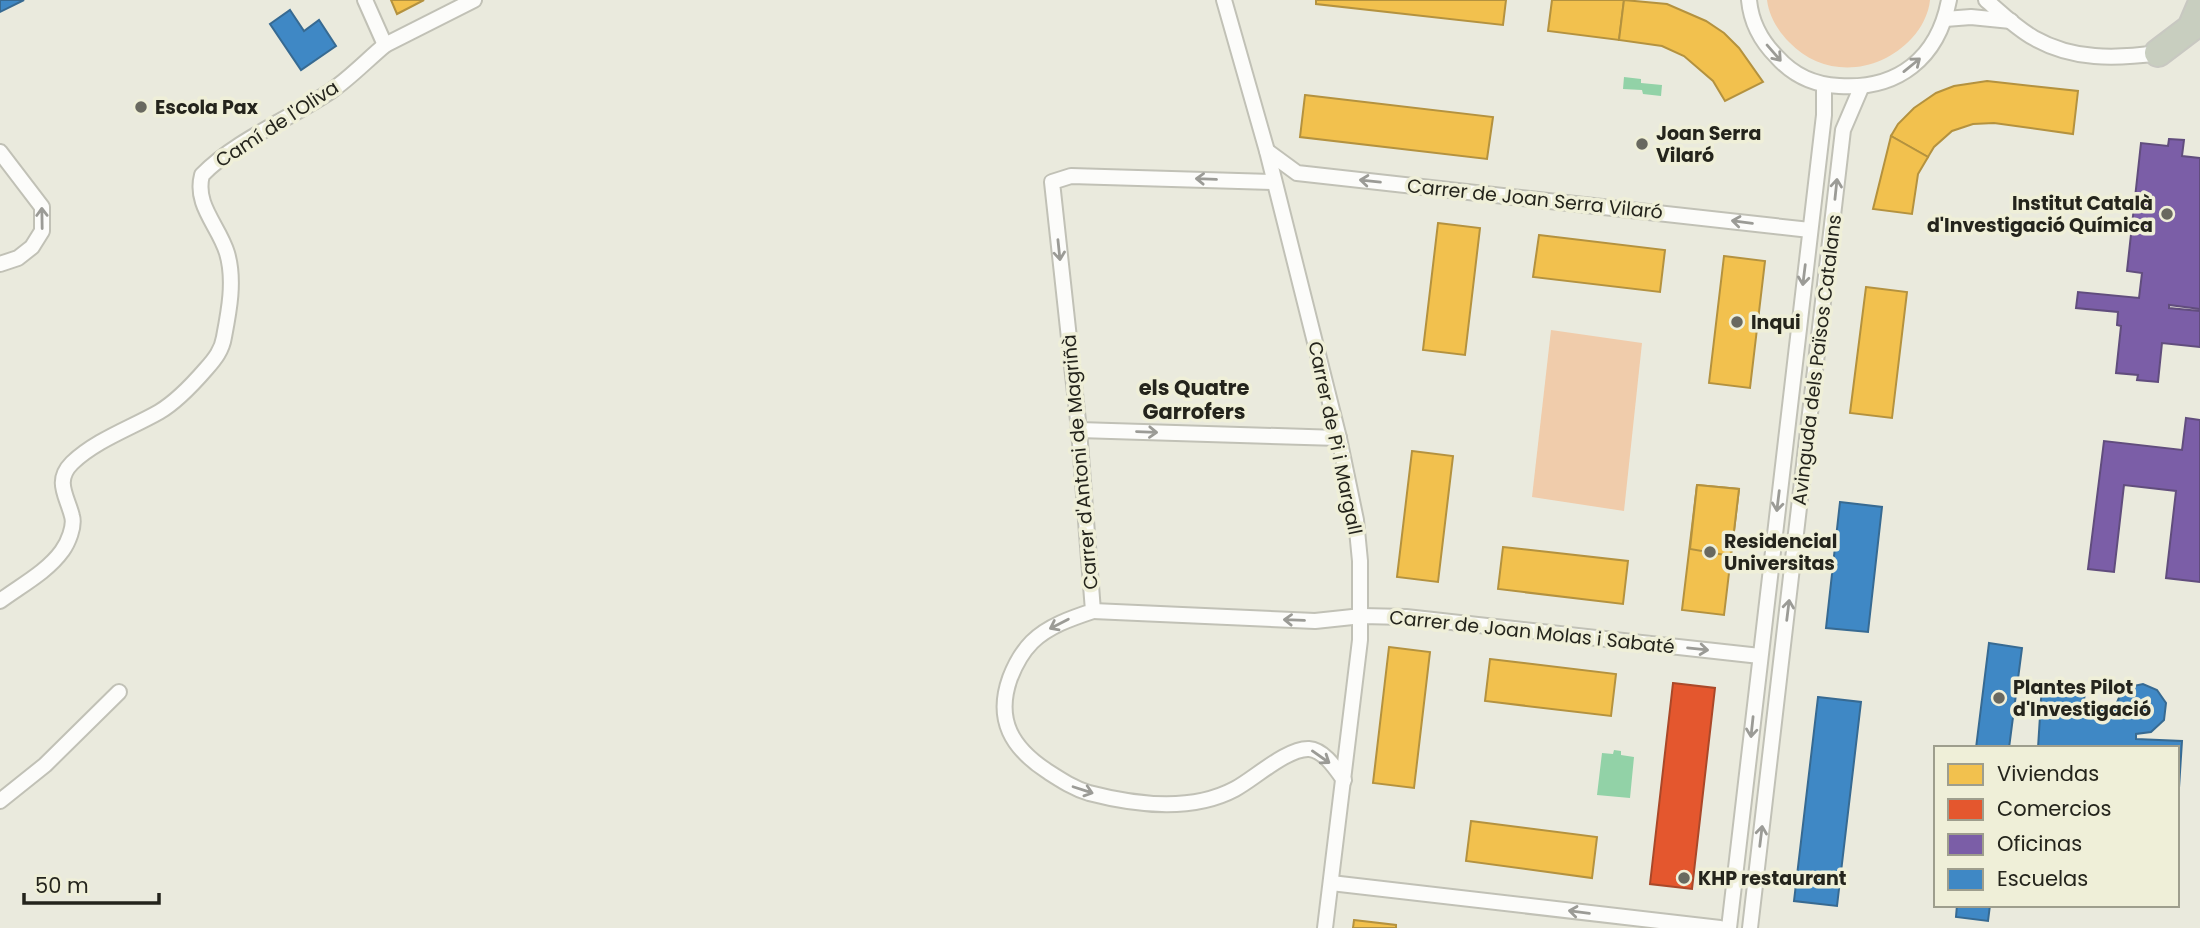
<svg xmlns="http://www.w3.org/2000/svg" width="2200" height="928" viewBox="0 0 2200 928" font-family="Poppins,sans-serif">
<style>
.green{fill:#f0ccab}
.water{fill:#92d2a7}
.homes{fill:#f2c14e;stroke:#b4923f;stroke-width:2}
.shops{fill:#e4572e;stroke:#aa4829;stroke-width:2}
.offices{fill:#7b5ea7;stroke:#614d7d;stroke-width:2}
.schools{fill:#3f88c5;stroke:#376a92;stroke-width:2}
.lines{fill:none;stroke-linecap:round;stroke-linejoin:round}
.street-casing{stroke:#c1c1b6;stroke-width:18}
.highway-casing{stroke:#c8c8c1;stroke-width:30}
.street{stroke:#fcfcfa;stroke-width:14}
.highway{stroke:#c8cebf;stroke-width:26}
.oneway{stroke:#9b9b96}
.poi-dot{fill:#696960;stroke:#efefd8;stroke-width:2.5}
.labels{text-anchor:middle;dominant-baseline:central;stroke-width:7;stroke-linejoin:round;paint-order:stroke}
.poi-label{font-size:19px;font-weight:bold;fill:#24241c;stroke:#efefd8;text-anchor:start}
.street-label{font-size:19px;fill:#24241c;stroke:#efefd8}
.neighbourhood-label{font-size:21px;font-weight:bold;fill:#24241c;stroke:#efefd8}
</style>
<rect width="100%" height="100%" fill="#eaeadd"/>
<g class="green">
<path d="M1767 0H1930C1929 13 1921 29 1912 38 1879 74 1824 79 1789 42 1778 31 1769 16 1767 0Z"/>
<polygon points="1551,330 1642,343 1624,511 1532,497"/>
</g>
<g class="water">
<polygon points="1624,77 1641,79 1641,83 1662,85 1661,96 1643,94 1642,90 1623,89"/>
<polygon points="1614,750 1621,751 1621,755 1634,757 1630,798 1597,795 1602,753 1613,754"/>
</g>
<g class="homes">
<polygon points="391,0 424,0 397,14"/>
<polygon points="1316,0 1506,0 1503,25 1316,4"/>
<polygon points="1552,0 1624,0 1619,40 1548,31"/>
<polygon points="1624,0 1667,4 1706,21 1724,33 1739,48 1763,82 1725,101 1713,81 1684,56 1662,46 1619,40"/>
<polygon points="1987,81 2078,91 2073,134 1994,123 1973,124 1952,131 1934,147 1928,157 1891,136 1898,124 1914,108 1936,93 1954,86"/>
<polygon points="1305,95 1493,117 1487,159 1300,137"/>
<polygon points="1891,136 1928,157 1918,174 1912,214 1873,209"/>
<polygon points="1438,223 1480,228 1465,355 1423,350"/>
<polygon points="1539,235 1665,250 1660,292 1533,277"/>
<polygon points="1724,256 1765,261 1750,388 1709,383"/>
<polygon points="1866,287 1907,292 1892,418 1850,413"/>
<polygon points="1412,451 1453,456 1438,582 1397,577"/>
<polygon points="1697,485 1739,489 1724,615 1682,610"/>
<polygon points="1697,485 1739,489 1731,556 1690,549"/>
<polygon points="1503,547 1628,561 1623,604 1498,589"/>
<polygon points="1389,647 1430,652 1414,788 1373,783"/>
<polygon points="1490,659 1616,674 1611,716 1485,701"/>
<polygon points="1471,821 1597,837 1592,878 1466,861"/>
<polygon points="1354,920 1396,925 1396,928 1353,928"/>
</g>
<polygon class="shops" points="1673,683 1715,688 1692,889 1650,884"/>
<g class="offices">
<polygon points="2169,139 2184,140 2182,156 2200,158 2200,309 2169,305 2169,308 2200,311 2200,347 2162,343 2158,382 2137,380 2138,375 2116,373 2121,326 2117,325 2118,312 2076,308 2078,292 2139,298 2142,273 2127,271 2141,143 2168,146"/>
<polygon points="2186,418 2200,420 2200,582 2166,578 2176,491 2124,485 2114,572 2088,569 2104,441 2182,450"/>
</g>
<g class="schools">
<polygon points="0,0 24,0 0,12"/>
<polygon points="290,10 304,31 319,20 336,46 301,70 270,24"/>
<polygon points="1840,502 1882,507 1868,632 1826,628"/>
<polygon points="1989,643 2022,648 2009,748 1976,748"/>
<polygon points="2042,684 2085,687 2084,703 2116,705 2121,693 2129,687 2143,684 2157,690 2166,703 2164,720 2151,732 2136,734 2136,739 2182,741 2177,819 2177,748 2038,748"/>
<polygon points="1818,697 1861,702 1837,906 1794,901"/>
<polygon points="1957,905 1990,905 1988,921 1956,917"/>
</g>
<g class="lines">
<defs>
<g id="street">
<polyline points="365,0 385,45 474,0"/>
<polyline points="1224,0 1267,151 1339,438 1356,520 1360,561 1360,640 1325,928"/>
<path d="M1749 0C1751 22 1762 42 1777 57 1793 75 1815 85 1839 86 1898 90 1938 58 1949 0"/>
<path d="M1986 0C2001 13 2016 28 2034 38 2073 60 2115 59 2158 53"/>
<polyline points="1945,19 1971,17 2011,21"/>
<polyline points="1267,151 1297,173 1810,230"/>
<polyline points="0,152 42,207 42,231 32,247 18,258 0,264"/>
<path d="M1274 182 1071 176 1052 182 1079 430 1093 611C1072 618 1048 626 1032 642 1022 652 1015 665 1010 678 995 720 1012 748 1047 771 1061 780 1073 788 1089 793 1135 805 1192 812 1235 789 1254 779 1287 748 1309 749 1324 750 1336 769 1344 780"/>
<polyline points="1079,430 1339,438"/>
<path d="M0 601C20 586 47 572 62 551 68 543 75 526 72 516 67 496 54 481 72 463 96 440 131 428 159 412 176 402 193 384 206 369 215 359 222 350 224 337 229 311 235 280 227 253 219 226 194 205 202 175 235 141 291 118 331 91 350 78 367 60 385 45"/>
<polyline points="1093,611 1315,621 1362,616 1406,617 1760,656"/>
<polyline points="0,801 45,765 119,692"/>
<polyline points="1331,883 1720,928"/>
<polyline points="1729,928 1824,115 1824,85"/>
<polyline points="1750,928 1843,130 1861,88"/>
</g>
<polyline id="highway" points="2158,53 2191,28 2200,7"/>
</defs>
<use href="#street" class="street-casing"/>
<use href="#highway" class="highway-casing"/>
<use href="#street" class="street"/>
<use href="#highway" class="highway"/>
</g>
<defs><path id="oneway-shaft" d="M-6 0H5M1.5-3L5.5 0L1.5 3" fill="none" stroke-width="1.6" stroke-linecap="round" stroke-linejoin="round" transform="scale(1.75)"/></defs>
<g class="oneway">
<use href="#oneway-shaft" transform="translate(1774 53) rotate(49)"/>
<use href="#oneway-shaft" transform="translate(1912 65) rotate(-39)"/>
<use href="#oneway-shaft" transform="translate(1206 179) rotate(-178)"/>
<use href="#oneway-shaft" transform="translate(1370 181) rotate(-174)"/>
<use href="#oneway-shaft" transform="translate(1836 189) rotate(-84)"/>
<use href="#oneway-shaft" transform="translate(42 218) rotate(-91)"/>
<use href="#oneway-shaft" transform="translate(1742 222) rotate(-173)"/>
<use href="#oneway-shaft" transform="translate(1059 250) rotate(84)"/>
<use href="#oneway-shaft" transform="translate(1804 275) rotate(97)"/>
<use href="#oneway-shaft" transform="translate(1147 432) rotate(2)"/>
<use href="#oneway-shaft" transform="translate(1778 501) rotate(97)"/>
<use href="#oneway-shaft" transform="translate(1788 610) rotate(-83)"/>
<use href="#oneway-shaft" transform="translate(1294 620) rotate(-178)"/>
<use href="#oneway-shaft" transform="translate(1059 624) rotate(153)"/>
<use href="#oneway-shaft" transform="translate(1698 649) rotate(6)"/>
<use href="#oneway-shaft" transform="translate(1752 727) rotate(96)"/>
<use href="#oneway-shaft" transform="translate(1321 757) rotate(35)"/>
<use href="#oneway-shaft" transform="translate(1083 790) rotate(18)"/>
<use href="#oneway-shaft" transform="translate(1761 836) rotate(-83)"/>
<use href="#oneway-shaft" transform="translate(1579 912) rotate(-173)"/>
</g>
<g class="poi-dot">
<circle cx="141" cy="107" r="7"/>
<circle cx="1642" cy="144" r="7"/>
<circle cx="2167" cy="214" r="7"/>
<circle cx="1737" cy="322" r="7"/>
<circle cx="1710" cy="552" r="7"/>
<circle cx="1999" cy="698" r="7"/>
<circle cx="1684" cy="878" r="7"/>
</g>
<g class="labels">
<g class="poi-label">
<text x="155" y="107">Escola Pax</text>
<text x="1656" y="133">Joan Serra<tspan x="1656" dy="22">Vilaró</tspan></text>
<text x="2153" y="203" text-anchor="end">Institut Català<tspan x="2153" dy="22">d'Investigació Química</tspan></text>
<text x="1751" y="322">Inqui</text>
<text x="1724" y="541">Residencial<tspan x="1724" dy="22">Universitas</tspan></text>
<text x="2013" y="687">Plantes Pilot<tspan x="2013" dy="22">d'Investigació</tspan></text>
<text x="1698" y="878">KHP restaurant</text>
</g>
<g class="street-label">
<text transform="translate(277 124) rotate(-33)">Camí de l'Oliva</text>
<text transform="translate(1535 199) rotate(6)">Carrer de Joan Serra Vilaró</text>
<text transform="translate(1817 360) rotate(-83)">Avinguda dels Països Catalans</text>
<text transform="translate(1335 438) rotate(78)">Carrer de Pi i Margall</text>
<text transform="translate(1080 462) rotate(-95)">Carrer d'Antoni de Magriñà</text>
<text transform="translate(1532 632) rotate(6)">Carrer de Joan Molas i Sabaté</text>
</g>
<g class="neighbourhood-label">
<text x="1194" y="387">els Quatre<tspan x="1194" dy="24">Garrofers</tspan></text>
</g>
</g>
<rect x="1934" y="746" width="245" height="161" fill="#efefd8" stroke="#9e9e8d" stroke-width="2"/>
<rect x="1948" y="764" width="35" height="21" fill="#f2c14e" stroke="#9e9e8d" stroke-width="2"/>
<text x="1997" y="781" font-size="21" fill="#24241c">Viviendas</text>
<rect x="1948" y="799" width="35" height="21" fill="#e4572e" stroke="#9e9e8d" stroke-width="2"/>
<text x="1997" y="816" font-size="21" fill="#24241c">Comercios</text>
<rect x="1948" y="834" width="35" height="21" fill="#7b5ea7" stroke="#9e9e8d" stroke-width="2"/>
<text x="1997" y="851" font-size="21" fill="#24241c">Oficinas</text>
<rect x="1948" y="869" width="35" height="21" fill="#3f88c5" stroke="#9e9e8d" stroke-width="2"/>
<text x="1997" y="886" font-size="21" fill="#24241c">Escuelas</text>
<path d="M24 893v10h135v-10" fill="none" stroke="#24241c" stroke-width="3.5"/>
<text x="35" y="893" font-size="21" fill="#24241c" stroke="#efefd8" stroke-width="5" paint-order="stroke">50 m</text>
</svg>
